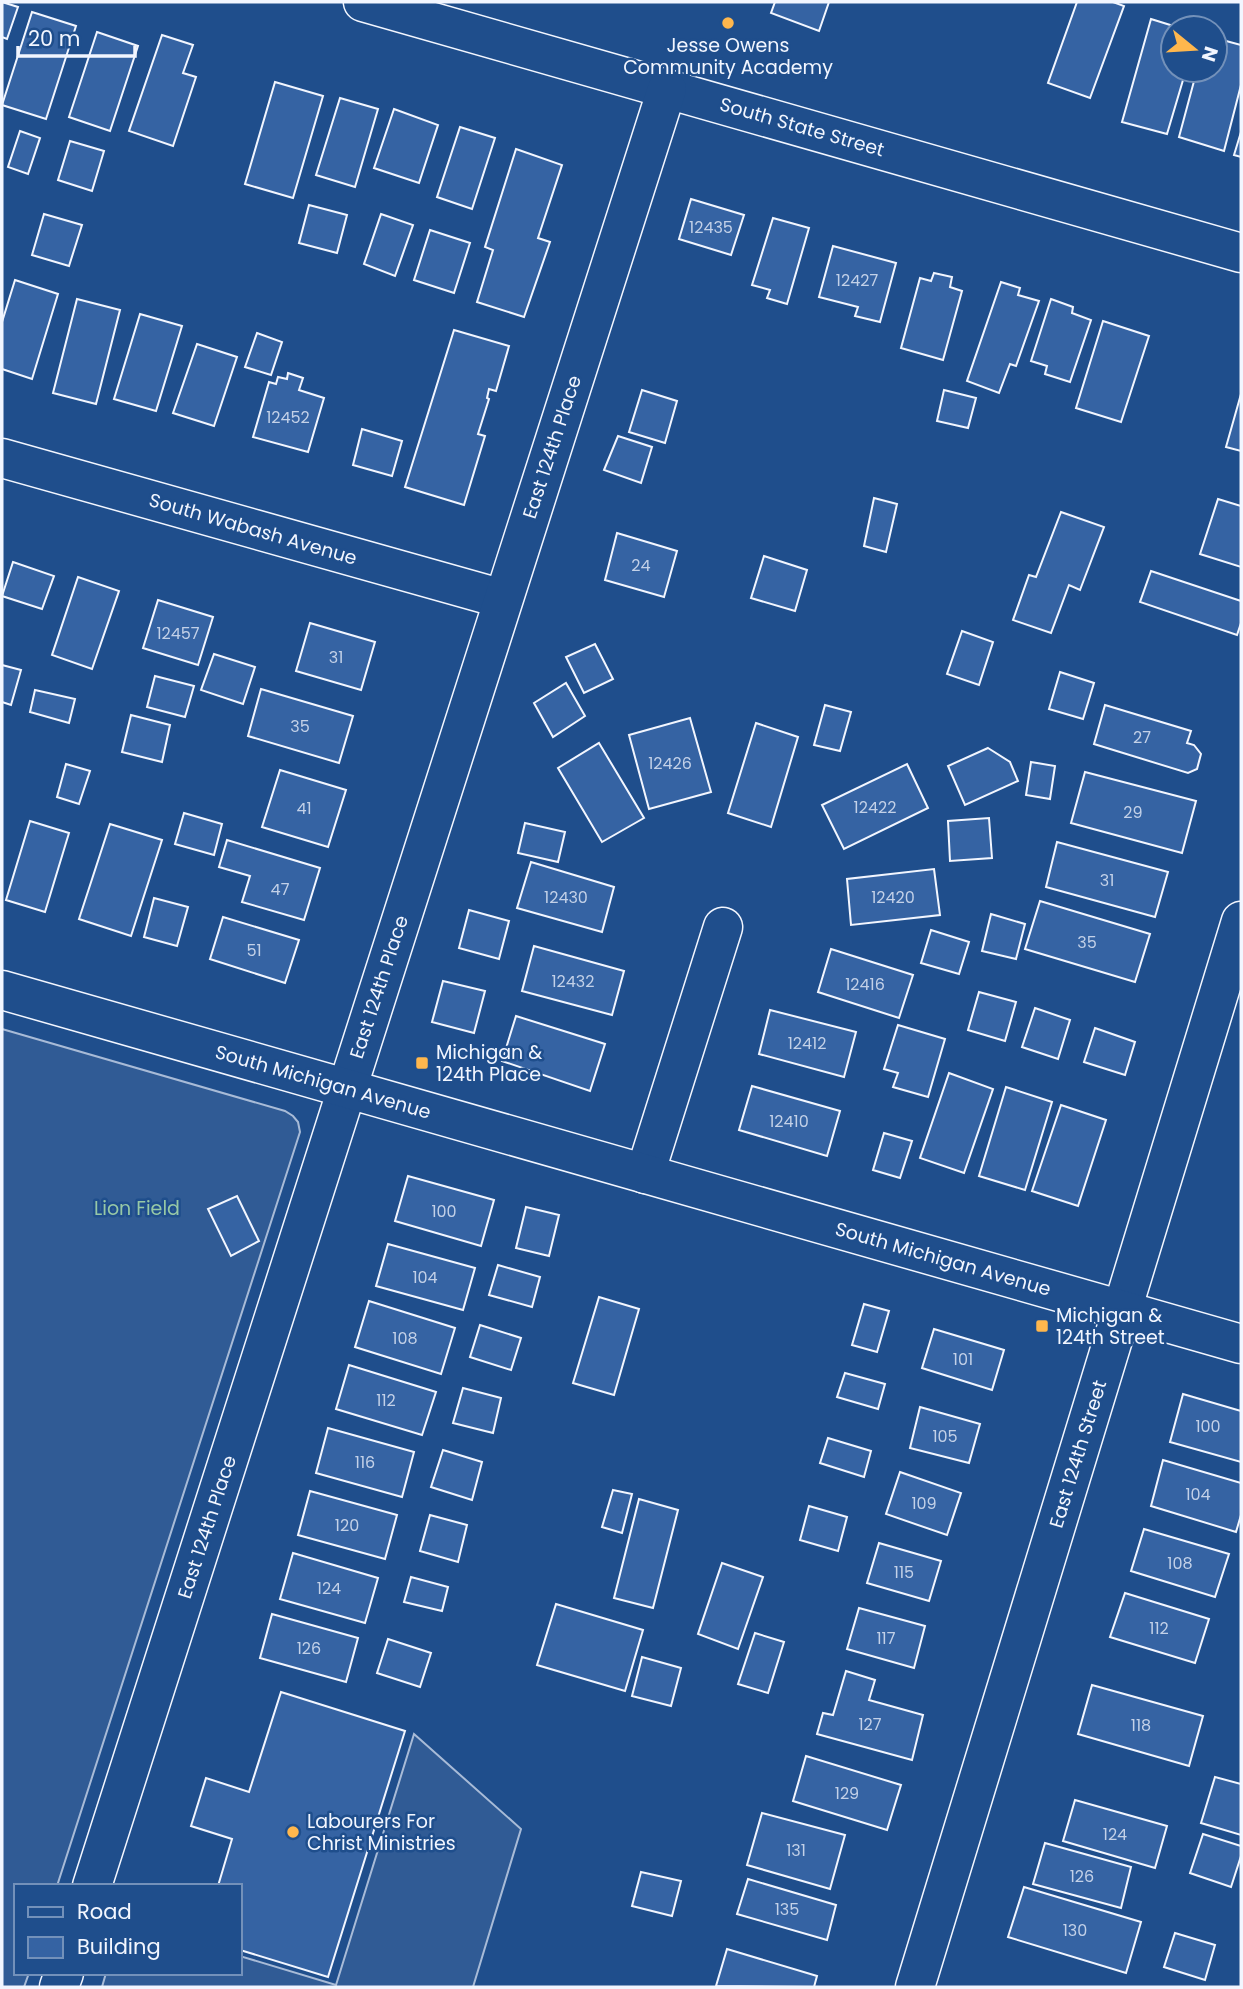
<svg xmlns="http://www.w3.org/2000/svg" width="1243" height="1989" viewBox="0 0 1243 1989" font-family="Poppins,sans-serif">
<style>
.built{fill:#305b95;stroke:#a8bbd7;stroke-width:2}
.building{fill:#3563a3;stroke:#f2f6ff;stroke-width:2}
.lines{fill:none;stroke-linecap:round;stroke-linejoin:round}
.minor-casing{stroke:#f2f6ff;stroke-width:41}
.major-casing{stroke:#f2f6ff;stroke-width:41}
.minor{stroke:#1f4e8c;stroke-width:38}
.major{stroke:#1f4e8c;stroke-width:38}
.poi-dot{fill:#ffb74d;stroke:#1f4e8c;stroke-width:2.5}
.labels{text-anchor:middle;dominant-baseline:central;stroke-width:5;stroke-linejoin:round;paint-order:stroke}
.number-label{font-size:16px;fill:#c3d1e8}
.poi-label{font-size:19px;fill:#f2f6ff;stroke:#1f4e8c;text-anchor:start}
.street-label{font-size:19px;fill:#f2f6ff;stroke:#1f4e8c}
.park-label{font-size:19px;fill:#97c8a6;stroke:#1f4e8c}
</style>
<rect width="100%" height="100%" fill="#1f4e8c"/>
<g class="built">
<polygon points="2,1029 285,1111 293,1116 298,1122 300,1132 57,1886 16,1886 16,1973 29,1973 24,1987 2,1987"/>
<polygon points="414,1734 521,1829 473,1987 102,1987 106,1973 240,1973 240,1956 336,1985"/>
</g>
<g class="building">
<polygon points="2,2 18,7 7,39 2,37"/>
<polygon points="775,2 829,2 819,31 771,13"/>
<polygon points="1077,2 1113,2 1124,6 1090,98 1048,83"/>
<polygon points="32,12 76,26 46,119 2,105"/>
<polygon points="1151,19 1180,28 1173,28 1173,70 1186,70 1167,134 1122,122"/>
<polygon points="97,32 138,46 110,131 69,117"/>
<polygon points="162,35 193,45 183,73 196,77 173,146 129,131"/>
<polygon points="1215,38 1241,45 1241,85 1224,151 1179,137 1197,70 1215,70"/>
<polygon points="275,82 323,96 293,198 245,184"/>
<polygon points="340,98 378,109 355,187 316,175"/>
<polygon points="394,109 438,125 419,183 374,168"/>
<polygon points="460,127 495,138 472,209 437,197"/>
<polygon points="20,131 40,138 28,174 8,167"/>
<polygon points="1241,132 1241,157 1234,155"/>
<polygon points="70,141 104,151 92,191 58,180"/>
<polygon points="516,149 562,165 538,238 550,242 524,317 477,302 493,250 485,247"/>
<polygon points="691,199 744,215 731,255 679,239"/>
<polygon points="309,205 347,215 337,253 299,243"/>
<polygon points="44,214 82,225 69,266 32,255"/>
<polygon points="381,214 413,225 395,276 364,264"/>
<polygon points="773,218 809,228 787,304 767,298 770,290 752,285"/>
<polygon points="430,230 470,243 454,293 414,280"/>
<polygon points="833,246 896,263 880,322 855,316 858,307 819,297"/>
<polygon points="934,273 952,277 950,287 962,291 943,360 901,348 920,278 931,281"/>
<polygon points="15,280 58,294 32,379 2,369 2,322"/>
<polygon points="1001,282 1020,288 1018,295 1039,301 1016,366 1010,364 999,393 967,381"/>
<polygon points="77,299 120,310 96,404 53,393"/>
<polygon points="1051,299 1073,307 1072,313 1091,320 1070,382 1045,374 1047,366 1031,361"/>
<polygon points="140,314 182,326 156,411 114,399"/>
<polygon points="1103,321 1149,336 1121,422 1076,408"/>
<polygon points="454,330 509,346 496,391 489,389 487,398 489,399 478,434 485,436 464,505 405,487"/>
<polygon points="257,333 282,342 271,375 245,367"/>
<polygon points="197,344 237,357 214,426 173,413"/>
<polygon points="288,373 303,378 299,390 324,398 308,452 253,437 269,382 276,384 278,377 287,379"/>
<polygon points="642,390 677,401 665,443 629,432"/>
<polygon points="944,390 976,398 968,428 937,421"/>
<polygon points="1241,394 1241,451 1226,447"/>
<polygon points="362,429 402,441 392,476 353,465"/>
<polygon points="618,436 652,447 641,483 604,470"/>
<polygon points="874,498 897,504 886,552 864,546"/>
<polygon points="1218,499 1241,506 1241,567 1200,554"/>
<polygon points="1061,512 1104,527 1080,590 1069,585 1051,633 1013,620 1029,575 1036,577"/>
<polygon points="617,533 677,551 664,597 605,580"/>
<polygon points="764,556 807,570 795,611 751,598"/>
<polygon points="13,562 54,576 42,609 2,596"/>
<polygon points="1151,571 1241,601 1241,623 1237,635 1140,602"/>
<polygon points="78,577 119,591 92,669 52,655"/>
<polygon points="158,600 213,617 198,665 143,648"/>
<polygon points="310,623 375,642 361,690 296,671"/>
<polygon points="962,631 993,642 979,685 947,674"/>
<polygon points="595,644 613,679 584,693 566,657"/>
<polygon points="214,654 255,667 243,704 201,690"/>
<polygon points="2,665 21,670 11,705 2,702"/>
<polygon points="1060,672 1094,683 1083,719 1049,709"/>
<polygon points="155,676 194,686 185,717 147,707"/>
<polygon points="566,683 585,716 553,737 534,703"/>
<polygon points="261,689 353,716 339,763 248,736"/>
<polygon points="35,690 75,699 69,723 30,712"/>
<polygon points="825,705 851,712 840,751 814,745"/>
<polygon points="1105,705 1191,731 1187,743 1194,745 1201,754 1197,769 1188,773 1094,744"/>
<polygon points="131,715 170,725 162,762 122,752"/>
<polygon points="690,718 711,792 649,809 629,735"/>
<polygon points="756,723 798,737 771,827 728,813"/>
<polygon points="599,743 644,818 602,842 558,768"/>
<polygon points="988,748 1010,762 1018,781 965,805 948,766"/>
<polygon points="1031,762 1055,766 1050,799 1026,795"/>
<polygon points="66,764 90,771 79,804 57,797"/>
<polygon points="907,764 928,808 844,849 822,805"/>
<polygon points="280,770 346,790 328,847 262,827"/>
<polygon points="1085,772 1196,801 1182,853 1071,823"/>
<polygon points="184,813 222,824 214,855 175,844"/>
<polygon points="989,818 992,858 950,861 948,821"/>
<polygon points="30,821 69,833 45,912 6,900"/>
<polygon points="525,823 565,832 558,862 518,853"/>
<polygon points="110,824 162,840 131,936 79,919"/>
<polygon points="227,840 320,868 304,920 242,902 250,876 219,867"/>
<polygon points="1057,842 1168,872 1155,917 1046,887"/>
<polygon points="531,862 614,887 602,932 517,908"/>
<polygon points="934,869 940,915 851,925 847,879"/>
<polygon points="154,898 188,907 177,946 144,937"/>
<polygon points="1040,901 1150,934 1135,982 1025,949"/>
<polygon points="469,910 509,921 499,959 459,948"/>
<polygon points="991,914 1025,924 1016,959 982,951"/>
<polygon points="223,917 299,940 285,983 210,959"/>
<polygon points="931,930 969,942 959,974 921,963"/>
<polygon points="534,946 624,971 612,1015 522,991"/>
<polygon points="831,949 913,975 899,1018 818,992"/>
<polygon points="443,981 485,991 474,1033 432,1022"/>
<polygon points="979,992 1016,1002 1005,1041 968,1030"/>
<polygon points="1035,1008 1070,1020 1058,1059 1022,1047"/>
<polygon points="770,1010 856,1032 844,1077 759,1054"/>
<polygon points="516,1016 605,1044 590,1091 502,1061"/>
<polygon points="898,1025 945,1039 928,1097 893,1087 898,1073 884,1069"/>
<polygon points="1095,1028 1135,1042 1125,1075 1084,1062"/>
<polygon points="949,1073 993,1089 964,1173 920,1158"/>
<polygon points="752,1086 840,1111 827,1156 739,1130"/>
<polygon points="1006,1087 1052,1102 1025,1190 979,1176"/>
<polygon points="1061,1105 1106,1120 1078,1206 1032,1191"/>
<polygon points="884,1133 912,1141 900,1178 873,1170"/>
<polygon points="408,1176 494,1200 481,1246 395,1221"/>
<polygon points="237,1196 259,1241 231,1256 208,1209"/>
<polygon points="526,1207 559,1215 549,1256 516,1248"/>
<polygon points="388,1244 475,1268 463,1310 376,1286"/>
<polygon points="498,1265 540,1277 532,1307 489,1295"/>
<polygon points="599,1297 639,1309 614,1395 573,1383"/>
<polygon points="369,1301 455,1328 441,1374 355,1347"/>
<polygon points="864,1304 889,1311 877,1352 852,1345"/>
<polygon points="480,1325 521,1338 511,1370 470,1357"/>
<polygon points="934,1329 1004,1350 992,1390 922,1368"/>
<polygon points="349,1365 436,1392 422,1435 336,1409"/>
<polygon points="845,1373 885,1384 878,1409 837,1397"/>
<polygon points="463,1388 501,1398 493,1433 453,1423"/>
<polygon points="1183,1394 1241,1411 1241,1462 1170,1442"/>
<polygon points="920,1407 980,1424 969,1463 910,1448"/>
<polygon points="328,1428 414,1452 402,1497 316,1473"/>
<polygon points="828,1438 871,1451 864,1477 820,1463"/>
<polygon points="443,1450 482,1462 472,1500 431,1487"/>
<polygon points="1163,1460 1241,1483 1241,1515 1236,1532 1151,1506"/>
<polygon points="900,1472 961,1493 947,1535 886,1514"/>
<polygon points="613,1490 632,1494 622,1533 602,1527"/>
<polygon points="310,1491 397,1515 385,1559 298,1535"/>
<polygon points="639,1499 678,1510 653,1608 614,1598"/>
<polygon points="809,1506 847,1517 838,1551 800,1540"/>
<polygon points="430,1515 467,1525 458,1562 420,1551"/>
<polygon points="1144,1529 1229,1554 1215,1597 1131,1571"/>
<polygon points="879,1543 941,1561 929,1601 867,1583"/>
<polygon points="293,1553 378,1578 365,1623 280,1599"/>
<polygon points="722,1563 763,1577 738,1649 698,1634"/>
<polygon points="411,1577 448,1587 442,1611 404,1602"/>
<polygon points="1125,1593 1209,1619 1195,1663 1110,1637"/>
<polygon points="556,1604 643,1630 625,1691 537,1665"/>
<polygon points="859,1608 925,1626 914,1668 847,1649"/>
<polygon points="272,1614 358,1638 346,1682 260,1658"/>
<polygon points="755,1633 784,1642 768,1693 738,1684"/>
<polygon points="388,1639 431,1653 420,1687 377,1673"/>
<polygon points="642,1657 681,1668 671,1706 632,1696"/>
<polygon points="846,1671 875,1680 869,1700 923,1715 912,1760 817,1734 823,1713 833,1715"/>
<polygon points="1092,1685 1203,1716 1189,1766 1078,1734"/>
<polygon points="281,1692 405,1731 328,1977 240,1950 240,1886 218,1886 232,1839 191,1826 206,1778 249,1792"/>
<polygon points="806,1756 901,1785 887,1830 793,1801"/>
<polygon points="1215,1777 1241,1784 1241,1835 1201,1823"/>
<polygon points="1075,1800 1167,1826 1155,1868 1063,1841"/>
<polygon points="762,1813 845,1835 830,1889 747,1865"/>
<polygon points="1203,1834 1241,1846 1241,1856 1231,1887 1190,1873"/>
<polygon points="1045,1843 1131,1867 1121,1908 1033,1884"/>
<polygon points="641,1872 681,1881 672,1916 632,1906"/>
<polygon points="748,1879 836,1905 827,1940 737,1914"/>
<polygon points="1024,1887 1141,1922 1126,1973 1008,1937"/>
<polygon points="1175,1933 1215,1945 1205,1980 1164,1967"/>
<polygon points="727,1949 817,1976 814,1987 716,1986"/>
</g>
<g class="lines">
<defs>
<g id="minor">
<polyline points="363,2 1241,253"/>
<polyline points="2,458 503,599"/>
<polyline points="645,1174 723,927"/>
<polyline points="92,1886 667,89"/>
<polyline points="59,1987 64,1973"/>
<polyline points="915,1987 1241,921"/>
</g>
<polyline id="major" points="2,990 1241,1344"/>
</defs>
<use href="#minor" class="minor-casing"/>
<use href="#major" class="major-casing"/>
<use href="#minor" class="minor"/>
<use href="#major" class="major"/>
</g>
<g class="poi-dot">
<circle cx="728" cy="23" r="7"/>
<rect x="415" y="1056" width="14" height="14" rx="3.5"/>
<rect x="1035" y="1319" width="14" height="14" rx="3.5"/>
<circle cx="293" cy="1832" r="7"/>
</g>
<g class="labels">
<g class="number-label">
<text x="711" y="227">12435</text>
<text x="857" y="280">12427</text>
<text x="288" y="417">12452</text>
<text x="641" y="565">24</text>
<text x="178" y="633">12457</text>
<text x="336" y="657">31</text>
<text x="300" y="726">35</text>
<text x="1142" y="737">27</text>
<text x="670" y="763">12426</text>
<text x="875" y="807">12422</text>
<text x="304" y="808">41</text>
<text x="1133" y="812">29</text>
<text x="1107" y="880">31</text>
<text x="280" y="889">47</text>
<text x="566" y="897">12430</text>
<text x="893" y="897">12420</text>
<text x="1087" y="942">35</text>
<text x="254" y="950">51</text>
<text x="573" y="981">12432</text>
<text x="865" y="984">12416</text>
<text x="807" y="1043">12412</text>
<text x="789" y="1121">12410</text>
<text x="444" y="1211">100</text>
<text x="425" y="1277">104</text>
<text x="405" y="1338">108</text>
<text x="963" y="1359">101</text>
<text x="386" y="1400">112</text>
<text x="1208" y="1426">100</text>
<text x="945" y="1436">105</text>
<text x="365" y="1462">116</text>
<text x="1198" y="1494">104</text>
<text x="924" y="1503">109</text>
<text x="347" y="1525">120</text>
<text x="1180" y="1563">108</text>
<text x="904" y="1572">115</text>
<text x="329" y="1588">124</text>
<text x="1159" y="1628">112</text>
<text x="886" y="1638">117</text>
<text x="309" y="1648">126</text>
<text x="870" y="1724">127</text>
<text x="1141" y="1725">118</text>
<text x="847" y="1793">129</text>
<text x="1115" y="1834">124</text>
<text x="796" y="1850">131</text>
<text x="1082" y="1876">126</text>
<text x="787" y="1909">135</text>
<text x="1075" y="1930">130</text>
</g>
<g class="poi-label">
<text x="728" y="45" text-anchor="middle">Jesse Owens<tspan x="728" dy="22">Community Academy</tspan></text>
<text x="436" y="1052">Michigan &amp;<tspan x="436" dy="22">124th Place</tspan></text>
<text x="1056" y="1315">Michigan &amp;<tspan x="1056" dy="22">124th Street</tspan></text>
<text x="307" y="1821">Labourers For<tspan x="307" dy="22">Christ Ministries</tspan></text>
</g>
<g class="street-label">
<text transform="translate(802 127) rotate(16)">South State Street</text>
<text transform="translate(552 447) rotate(-72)">East 124th Place</text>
<text transform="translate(253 529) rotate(16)">South Wabash Avenue</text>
<text transform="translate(379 987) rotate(-72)">East 124th Place</text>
<text transform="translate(323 1082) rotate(16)">South Michigan Avenue</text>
<text transform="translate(943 1259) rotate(16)">South Michigan Avenue</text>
<text transform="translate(1078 1454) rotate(-73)">East 124th Street</text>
<text transform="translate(207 1527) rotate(-72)">East 124th Place</text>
</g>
<g class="park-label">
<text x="137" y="1208">Lion Field</text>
</g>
</g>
<rect width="1243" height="1989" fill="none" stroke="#f2f6ff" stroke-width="7"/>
<rect x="14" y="1884" width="228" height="91" fill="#1f4e8c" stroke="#7391ba" stroke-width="2"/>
<rect x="28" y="1907" width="35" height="10" fill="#1f4e8c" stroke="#7391ba" stroke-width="2"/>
<text x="77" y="1919" font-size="21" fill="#f2f6ff">Road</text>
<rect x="28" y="1937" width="35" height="21" fill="#3563a3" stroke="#7391ba" stroke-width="2"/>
<text x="77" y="1954" font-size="21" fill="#f2f6ff">Building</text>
<g transform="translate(1194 49) rotate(108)"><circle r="33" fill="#1f4e8c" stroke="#7391ba" stroke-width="2"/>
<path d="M0-5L12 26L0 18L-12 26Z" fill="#ffb74d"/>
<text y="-10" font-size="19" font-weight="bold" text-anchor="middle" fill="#f2f6ff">N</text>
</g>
<path d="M18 46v10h117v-10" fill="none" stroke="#f2f6ff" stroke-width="3.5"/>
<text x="28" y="46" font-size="21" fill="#f2f6ff" stroke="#1f4e8c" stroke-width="5" paint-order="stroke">20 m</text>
</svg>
